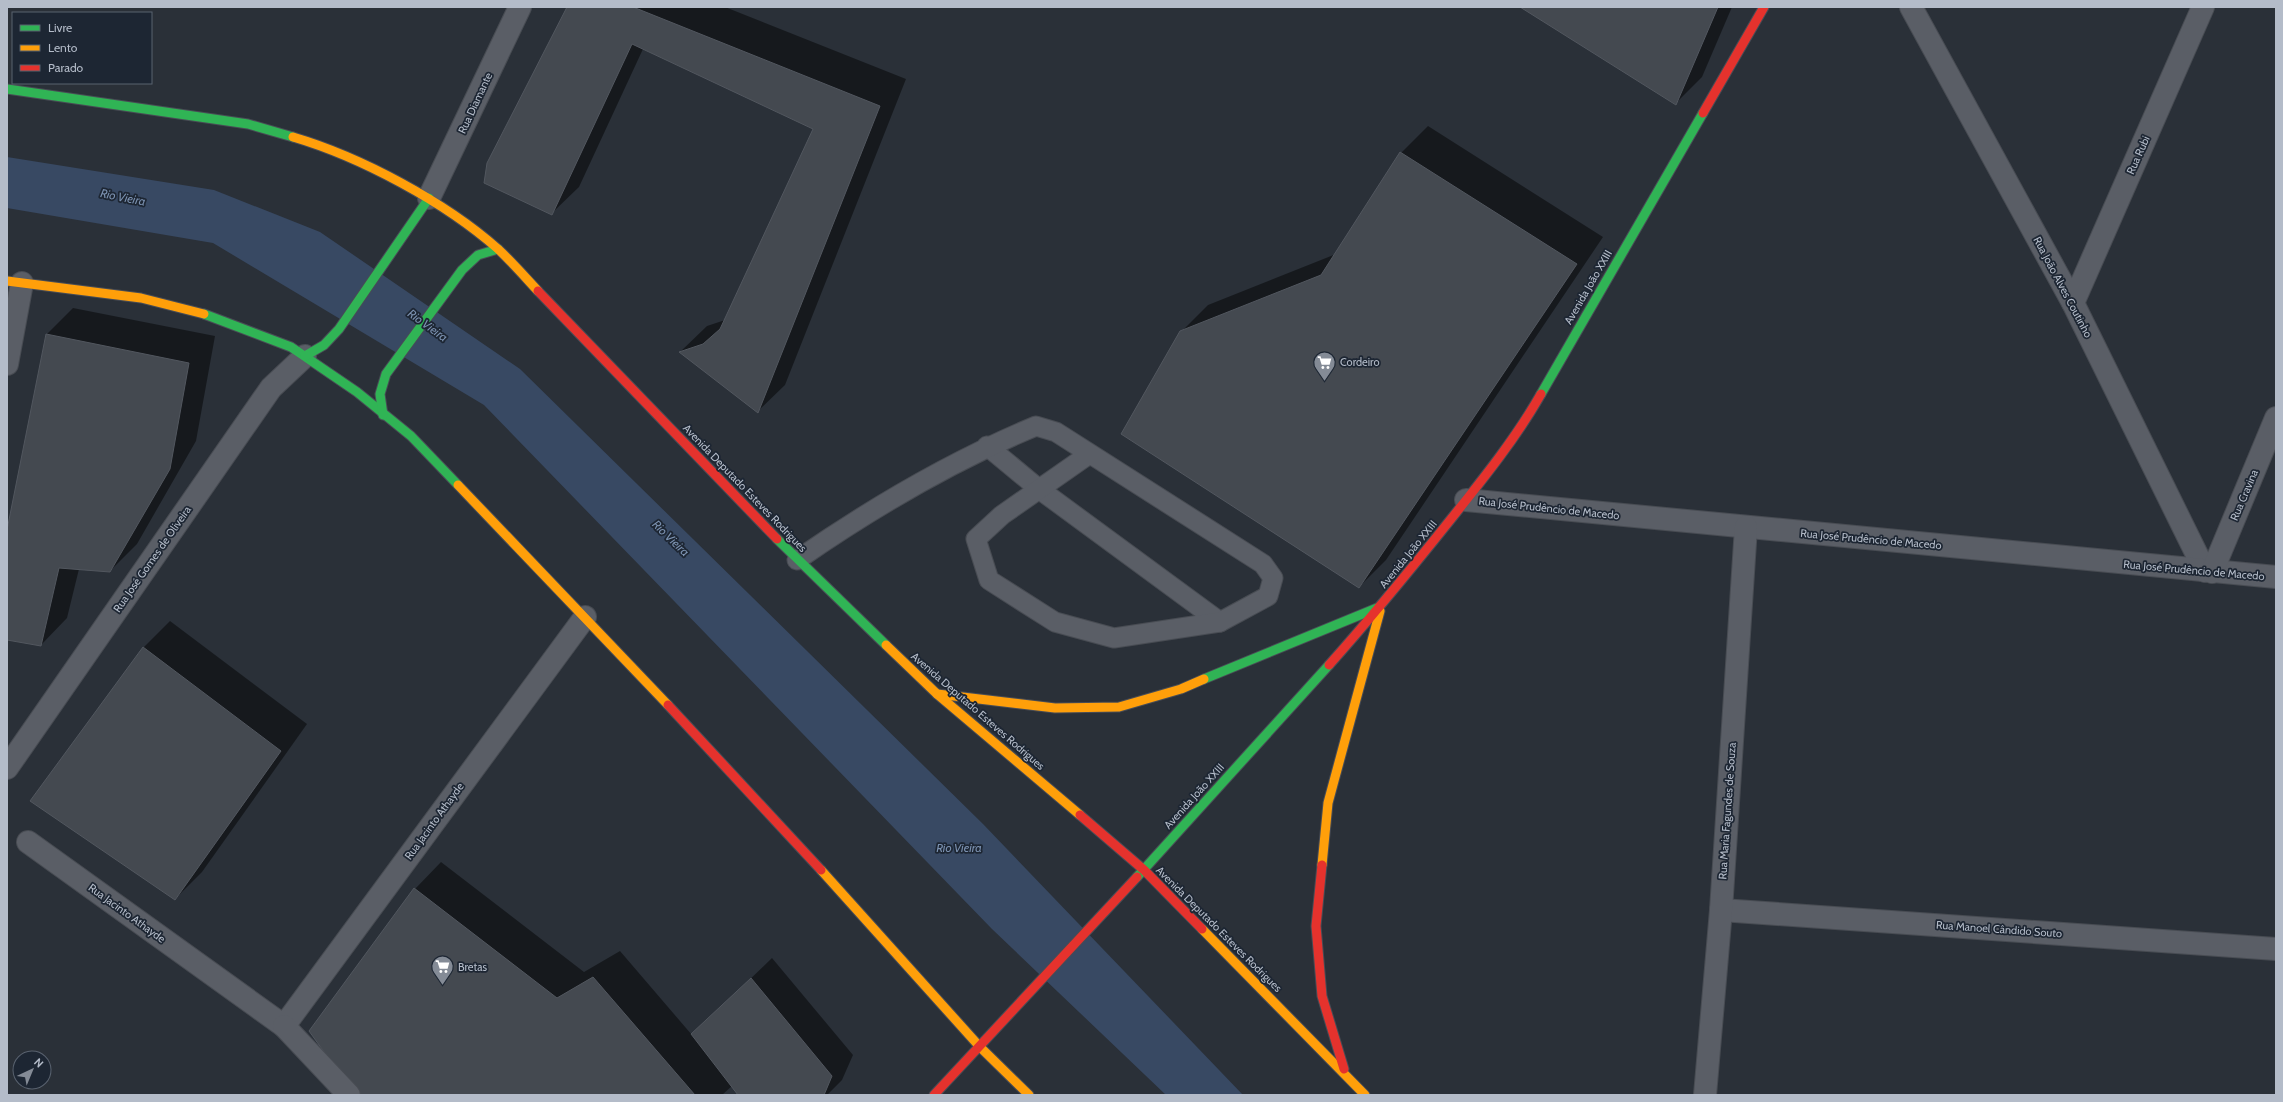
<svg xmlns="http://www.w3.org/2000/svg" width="2283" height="1102" viewBox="0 0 2283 1102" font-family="Cabin,sans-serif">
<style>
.water{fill:#384963}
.shadow{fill:#0007}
.building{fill:#444950;stroke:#52575f}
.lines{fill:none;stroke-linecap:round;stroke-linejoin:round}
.lane-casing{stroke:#484c53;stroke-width:21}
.street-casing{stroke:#484c53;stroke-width:24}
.fast-casing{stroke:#484c55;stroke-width:11}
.slow-casing{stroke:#484c55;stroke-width:11}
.jam-casing{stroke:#484c55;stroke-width:11}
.lane{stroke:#5a5e66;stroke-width:19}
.street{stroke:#5a5e66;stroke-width:22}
.fast{stroke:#30b455;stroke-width:9}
.slow{stroke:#ff9f0a;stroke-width:9}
.jam{stroke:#e5322d;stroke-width:9}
.labels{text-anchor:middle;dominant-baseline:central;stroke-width:3.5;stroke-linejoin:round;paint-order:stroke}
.street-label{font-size:11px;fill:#b4bcc9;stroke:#1d2633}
.poi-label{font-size:11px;fill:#b4bcc9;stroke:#1d2633;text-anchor:start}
.water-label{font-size:12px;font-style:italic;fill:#7c92b1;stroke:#1d2633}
</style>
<rect width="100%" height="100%" fill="#2a3038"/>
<polygon class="water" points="7,157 214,190 320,232 520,369 983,824 1243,1095 1166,1095 992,929 484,405 213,243 7,208"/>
<g class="shadow">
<polygon points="568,7 725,7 906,79 785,385 758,411 680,352 707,326 725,320 814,129 643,49 579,187 552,213"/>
<polygon points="1522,7 1732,7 1702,77 1675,104"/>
<polygon points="1428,126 1603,237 1386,560 1359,587 1181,332 1208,305 1336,254 1401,153"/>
<polygon points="73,308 215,336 196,441 137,544 110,571 79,569 67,618 41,645 7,639 7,536 47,334"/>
<polygon points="170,621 307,724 202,872 175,899 32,801 144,647"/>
<polygon points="441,862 584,972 620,951 692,1035 772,958 853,1055 842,1080 827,1095 739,1095 732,1086 722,1095 356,1095 415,889"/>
</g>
<g class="building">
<polygon points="567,7 633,7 880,106 758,413 679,352 703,344 720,329 813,129 632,44 552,215 484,183 487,163"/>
<polygon points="1520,7 1718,7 1676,105"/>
<polygon points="1400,152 1577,264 1359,588 1121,434 1180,331 1321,275"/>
<polygon points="46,334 189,363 170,469 110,572 59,568 41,646 7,640 7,530"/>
<polygon points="143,647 281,751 175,900 30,801"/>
<polygon points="414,888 557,998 593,977 695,1095 355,1095 309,1031"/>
<polygon points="751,978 832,1076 824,1095 738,1095 691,1034"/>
</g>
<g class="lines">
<defs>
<g id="lane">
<polyline points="987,446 1039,489 1220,622"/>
<path d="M797 560C872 508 952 461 1036 426L1056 432 1263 564 1273 578 1268 596 1220 622 1114 638 1055 622 989 580 976 539 1002 515 1088 455"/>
</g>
<g id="street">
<polyline points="1911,7 2073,303 2205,571"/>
<polyline points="429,198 520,7"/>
<polyline points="2073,303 2203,7"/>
<polyline points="7,364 22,283"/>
<polyline points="1466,500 2276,577"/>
<polyline points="2212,572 2276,418"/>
<polyline points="7,768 271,388 305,356"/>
<polyline points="28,842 284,1026 585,617"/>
<polyline points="1721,910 2276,949"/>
<polyline points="284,1026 349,1095"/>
<polyline points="1705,1095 1721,910 1746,527"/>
</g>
<g id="fast">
<polyline points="7,89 248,124 293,137"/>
<polyline points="204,314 291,347 357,392 411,436 458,485"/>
<polyline points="305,356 324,345 339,329 429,198"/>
<polyline points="1541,394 1703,113"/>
<polyline points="383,415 380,394 386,374 462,270 478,255 498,249"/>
<polyline points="777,539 886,645"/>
<polyline points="1204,679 1377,608"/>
<polyline points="1137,877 1329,665"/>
</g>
<g id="slow">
<path d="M293 137C361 157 445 202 498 249 512 262 525 277 538 291"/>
<polyline points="7,281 141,298 204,314"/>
<polyline points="458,485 668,705"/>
<polyline points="886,645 937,694 1080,815"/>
<polyline points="937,694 1055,708 1119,707 1181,689 1204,679"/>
<polyline points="1322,865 1328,803 1380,611"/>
<polyline points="821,870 980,1047 1029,1095"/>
<polyline points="1202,929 1365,1095"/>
</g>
<g id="jam">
<polyline points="1703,113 1764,7"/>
<polyline points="538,291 777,539"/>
<path d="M1329 665C1371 618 1411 569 1451 519 1483 479 1516 438 1541 394"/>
<polyline points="668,705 821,870"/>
<polyline points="1080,815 1144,870 1202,929"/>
<polyline points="1322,865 1316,926 1322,996 1344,1069"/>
<polyline points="934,1095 1137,877"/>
</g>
</defs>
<use href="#lane" class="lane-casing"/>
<use href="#street" class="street-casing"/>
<use href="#fast" class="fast-casing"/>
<use href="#slow" class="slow-casing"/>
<use href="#jam" class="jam-casing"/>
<use href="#lane" class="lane"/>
<use href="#street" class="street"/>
<use href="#fast" class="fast"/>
<use href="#slow" class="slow"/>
<use href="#jam" class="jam"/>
</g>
<defs>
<symbol id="supermarket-pin" viewBox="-11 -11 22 30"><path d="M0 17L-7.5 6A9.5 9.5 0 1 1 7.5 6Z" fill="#848b96" stroke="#1d2633"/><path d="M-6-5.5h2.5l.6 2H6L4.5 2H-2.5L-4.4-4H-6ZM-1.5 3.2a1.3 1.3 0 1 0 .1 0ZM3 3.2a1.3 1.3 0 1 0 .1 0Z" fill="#fff"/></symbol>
</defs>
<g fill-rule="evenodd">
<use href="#supermarket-pin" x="1312" y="350" width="25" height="34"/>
<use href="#supermarket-pin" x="430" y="954" width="25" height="34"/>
</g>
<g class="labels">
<g class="street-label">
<text transform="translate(475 103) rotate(-65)">Rua Diamante</text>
<text transform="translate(2138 155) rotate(-66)">Rua Rubi</text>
<text transform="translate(1588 287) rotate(-60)">Avenida João XXIII</text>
<text transform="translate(2063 287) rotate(62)">Rua João Alves Coutinho</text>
<text transform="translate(745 488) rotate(46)">Avenida Deputado Esteves Rodrigues</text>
<text transform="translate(2244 495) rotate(-67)">Rua Cravina</text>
<text transform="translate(1549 508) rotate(6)">Rua José Prudêncio de Macedo</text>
<text transform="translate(1871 539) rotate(5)">Rua José Prudêncio de Macedo</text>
<text transform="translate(1408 554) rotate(-51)">Avenida João XXIII</text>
<text transform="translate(152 559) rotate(-55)">Rua José Gomes de Oliveira</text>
<text transform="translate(2194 570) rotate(5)">Rua José Prudêncio de Macedo</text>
<text transform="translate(978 711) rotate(41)">Avenida Deputado Esteves Rodrigues</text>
<text transform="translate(1194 796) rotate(-48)">Avenida João XXIII</text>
<text transform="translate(1727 811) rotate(-86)">Rua Maria Fagundes de Souza</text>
<text transform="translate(434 821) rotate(-54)">Rua Jacinto Athayde</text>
<text transform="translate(127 913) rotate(36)">Rua Jacinto Athayde</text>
<text transform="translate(1219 929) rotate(45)">Avenida Deputado Esteves Rodrigues</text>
<text transform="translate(1999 929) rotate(4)">Rua Manoel Cândido Souto</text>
</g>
<g class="poi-label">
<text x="1340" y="362">Cordeiro</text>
<text x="458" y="967">Bretas</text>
</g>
<g class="water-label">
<text transform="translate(123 197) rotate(11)">Rio Vieira</text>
<text transform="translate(428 325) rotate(36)">Rio Vieira</text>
<text transform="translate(671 538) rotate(44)">Rio Vieira</text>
<text x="959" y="847">Rio Vieira</text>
</g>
</g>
<rect width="2283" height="1102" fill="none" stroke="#b4bcc9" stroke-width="16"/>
<rect x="12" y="12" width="140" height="72" fill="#1d2633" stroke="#59626f"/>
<rect x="20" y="25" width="20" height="6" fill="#30b455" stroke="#59626f"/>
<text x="48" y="32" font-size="12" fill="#b4bcc9">Livre</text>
<rect x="20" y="45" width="20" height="6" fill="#ff9f0a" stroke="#59626f"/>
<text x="48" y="52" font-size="12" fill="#b4bcc9">Lento</text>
<rect x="20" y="65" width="20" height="6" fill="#e5322d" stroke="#59626f"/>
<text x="48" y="72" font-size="12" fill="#b4bcc9">Parado</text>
<g transform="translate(32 1070) rotate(44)"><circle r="19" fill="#1d2633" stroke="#59626f"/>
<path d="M0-3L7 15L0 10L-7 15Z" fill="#848b96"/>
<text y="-6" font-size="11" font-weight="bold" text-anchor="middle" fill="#b4bcc9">N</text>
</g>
</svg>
